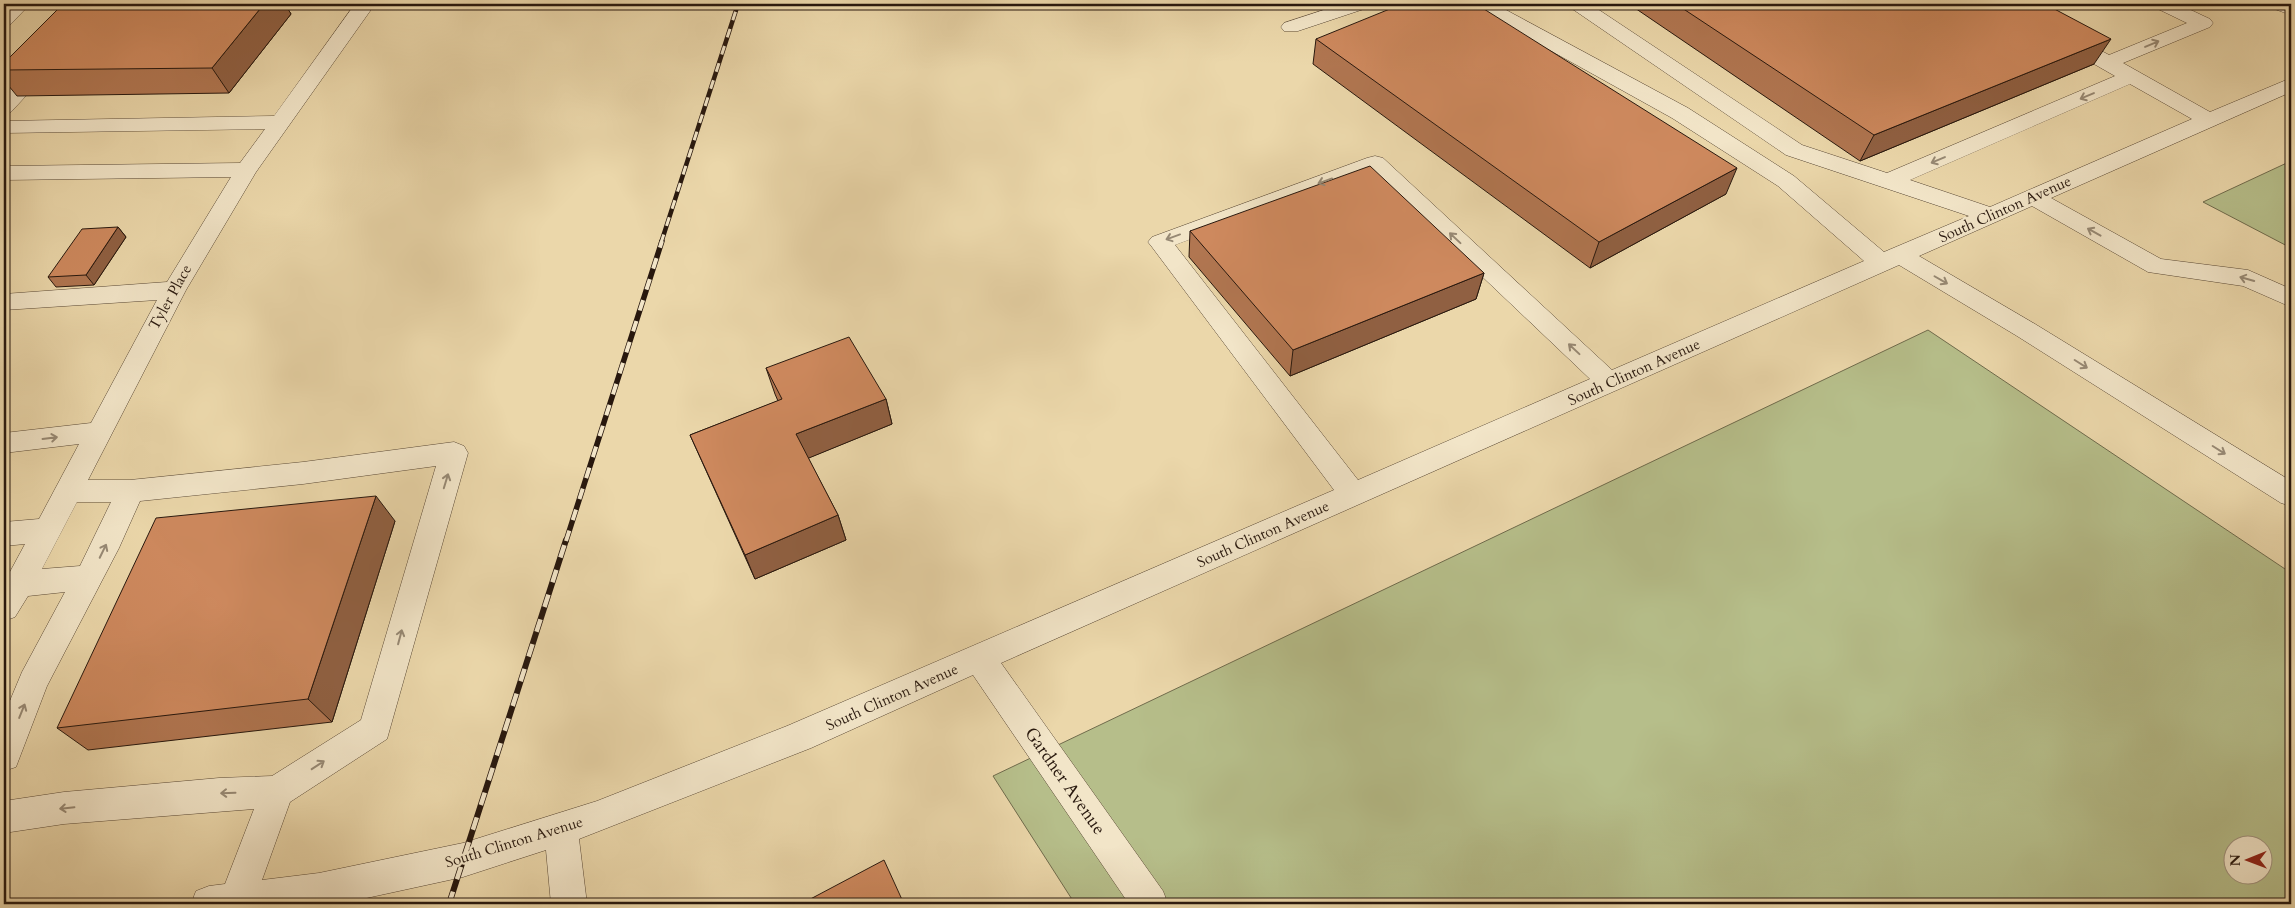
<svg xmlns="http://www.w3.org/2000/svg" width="2295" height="908" viewBox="0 0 2295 908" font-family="Cardo,serif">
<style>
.green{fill:#b6be8a;stroke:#6f6b4c;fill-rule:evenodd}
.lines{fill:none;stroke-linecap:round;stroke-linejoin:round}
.minor-casing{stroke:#594835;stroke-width:1}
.minor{fill:#f2e5c8;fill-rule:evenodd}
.rail-far2-casing{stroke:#28180e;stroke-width:4.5}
.rail-far1-casing{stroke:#28180e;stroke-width:5.5}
.rail-casing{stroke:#28180e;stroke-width:6}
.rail-far2{stroke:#f2e5c8;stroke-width:3;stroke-dasharray:9;stroke-linecap:butt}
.rail-far1{stroke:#f2e5c8;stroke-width:4;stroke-dasharray:11;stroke-linecap:butt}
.rail{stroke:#f2e5c8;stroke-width:4.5;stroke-dasharray:13;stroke-linecap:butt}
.wall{fill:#b17651;stroke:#28180e}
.shaded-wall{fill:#906042;stroke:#28180e}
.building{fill:#ce895e;stroke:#28180e}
.oneway{stroke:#978974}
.labels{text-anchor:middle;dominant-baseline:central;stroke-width:4.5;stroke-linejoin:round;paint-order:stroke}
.street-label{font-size:15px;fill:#28180e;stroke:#f2e5c8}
.near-street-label{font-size:18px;fill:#28180e;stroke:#f2e5c8}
</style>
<rect width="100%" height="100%" fill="#ebd7aa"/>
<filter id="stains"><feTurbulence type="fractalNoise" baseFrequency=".004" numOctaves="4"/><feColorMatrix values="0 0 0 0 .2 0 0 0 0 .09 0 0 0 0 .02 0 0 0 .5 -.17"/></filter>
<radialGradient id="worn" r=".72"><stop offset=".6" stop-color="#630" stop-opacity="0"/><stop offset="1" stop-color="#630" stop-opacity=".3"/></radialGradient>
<g class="green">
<polygon points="2291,161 2291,248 2203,202"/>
<path d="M1928 330 2291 573V904H1075L993 776ZM2232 846H2262V876H2232Z"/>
</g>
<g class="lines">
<defs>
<g id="minor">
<polygon points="9,4 30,4 11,24 4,26 4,9"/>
<path d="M355 4H375L256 172 186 290 88 480H130L303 462 454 442 464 446 468 453 387 739 290 802 262 880 319 873 463 843 597 801 787 726 1334 490 1152 247 1148 242 1152 237 1367 158 1375 156 1383 158 1612 370 1864 261 1778 186 1672 118 1474 8 1472 4H1495L1688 108 1794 176 1884 252 1969 216 1786 155 1571 8 1569 4H1590L1802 145 1887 173 2115 76 1996 8 1994 4H2017L2109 55 2187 23 2156 8 2154 4H2178L2210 19 2213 23 2210 27 2123 63 2210 112 2291 78V92L2051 198 2161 259 2248 270 2291 289V307L2243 286 2148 272 2032 206 1919 256 2035 324 2291 481V506L2281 503 2017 336 1899 265 1001 663 1163 891 1168 904H1129L973 675 811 748 579 839 587 904H551L546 850 463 877 339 904H191L196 891 209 886 225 884 254 809 64 824 4 833V801L64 792 219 778 272 776 361 720 436 466 303 484 140 501 119 548 47 686 16 767 4 771V715L22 672 65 592 28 596 15 617 4 621V583L25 544 4 546V522L39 519 79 444 4 453V433L91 423 157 300 4 310V294L167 282 231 177 4 180V166L240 163 265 129 4 133V121L274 116ZM2130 84 2192 119 1990 207 1910 180ZM1372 172 1590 379 1358 480 1175 245ZM77 502H111L80 566 42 569Z"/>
<polygon points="1342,4 1370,4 1367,8 1298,31 1284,31 1281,27 1284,23"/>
<polygon points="2269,4 2291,4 2291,15 2272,8"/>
<polygon points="42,61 49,63 52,67 49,71 11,112 4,114 4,96 35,63"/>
</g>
</defs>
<use href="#minor" class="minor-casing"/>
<use href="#minor" class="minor"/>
<defs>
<polyline id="rail-far2" points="661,243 738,4"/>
<polyline id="rail-far1" points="566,541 662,241"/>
<polyline id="rail" points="449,904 566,540"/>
</defs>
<use href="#rail-far2" class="rail-far2-casing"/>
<use href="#rail-far1" class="rail-far1-casing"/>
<use href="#rail" class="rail-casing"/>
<use href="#rail-far2" class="rail-far2"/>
<use href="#rail-far1" class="rail-far1"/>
<use href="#rail" class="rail"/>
</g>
<g class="wall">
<polygon points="63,4 285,4 291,14 229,93 17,96 4,80 4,63"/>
<polygon points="1629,4 2045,4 2094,64 1860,161"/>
<polygon points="1316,39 1726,194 1590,268 1313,64"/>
<polygon points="118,227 126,237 94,285 56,287 48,277"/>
<polygon points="1190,231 1484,273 1476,299 1290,376 1189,257"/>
<polygon points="766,368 886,399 892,424 808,458 838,515 846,540 755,579 690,435 778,401 775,394"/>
<polygon points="395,521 332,722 88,750 57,728"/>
</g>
<g class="shaded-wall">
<polygon points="264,4 285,4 291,14 229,93 212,68"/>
<polygon points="2111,39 2094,64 1860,161 1874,135"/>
<polygon points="1737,168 1726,194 1590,268 1599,242"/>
<polygon points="118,227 126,237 94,285 86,275"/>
<polygon points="1484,273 1476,299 1290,376 1293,350"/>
<polygon points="886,399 892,424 804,460 796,434"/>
<polygon points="376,496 395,521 332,722 308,699"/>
<polygon points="838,515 846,540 755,579 745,555"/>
</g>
<g class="building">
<polygon points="63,4 264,4 212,68 4,70 4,63"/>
<polygon points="1402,4 1476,4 1737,168 1599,242 1316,39"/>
<polygon points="1676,4 2045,4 2111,39 1874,135"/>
<polygon points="1370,166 1484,273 1293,350 1190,231"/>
<polygon points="118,227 86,275 48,277 82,229"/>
<polygon points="849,337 886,399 796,434 838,515 745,555 690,435 782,399 766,368"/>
<polygon points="376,496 308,699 57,728 156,518"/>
<polygon points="884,860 904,904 801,904"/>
</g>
<defs><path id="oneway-shaft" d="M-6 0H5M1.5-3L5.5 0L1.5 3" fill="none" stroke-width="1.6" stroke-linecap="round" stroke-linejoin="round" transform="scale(1.25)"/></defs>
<g class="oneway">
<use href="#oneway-shaft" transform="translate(2152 44) rotate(-23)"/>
<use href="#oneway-shaft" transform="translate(2087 96) rotate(157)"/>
<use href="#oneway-shaft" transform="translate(1938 160) rotate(157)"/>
<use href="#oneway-shaft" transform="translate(1325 181) rotate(160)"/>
<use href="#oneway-shaft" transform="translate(2094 232) rotate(-151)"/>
<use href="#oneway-shaft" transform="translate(1173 237) rotate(160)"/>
<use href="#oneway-shaft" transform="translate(1455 238) rotate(-137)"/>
<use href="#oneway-shaft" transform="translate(2247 279) rotate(-164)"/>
<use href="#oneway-shaft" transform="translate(1941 280) rotate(30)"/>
<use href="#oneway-shaft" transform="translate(1574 349) rotate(-137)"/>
<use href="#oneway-shaft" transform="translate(2081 364) rotate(32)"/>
<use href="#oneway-shaft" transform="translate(50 438) rotate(-7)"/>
<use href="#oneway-shaft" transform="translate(2219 450) rotate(32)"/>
<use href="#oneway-shaft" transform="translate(446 481) rotate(-73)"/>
<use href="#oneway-shaft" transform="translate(103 551) rotate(-64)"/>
<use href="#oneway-shaft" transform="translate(400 637) rotate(-75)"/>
<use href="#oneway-shaft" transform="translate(22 711) rotate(-68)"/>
<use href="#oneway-shaft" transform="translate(318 765) rotate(-33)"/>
<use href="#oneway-shaft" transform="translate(228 793) rotate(178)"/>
<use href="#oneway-shaft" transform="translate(67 808) rotate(174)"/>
</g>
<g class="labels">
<g class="street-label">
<text transform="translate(2005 209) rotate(-24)">South Clinton Avenue</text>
<text transform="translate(170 297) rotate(-61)">Tyler Place</text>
<text transform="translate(1634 372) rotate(-24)">South Clinton Avenue</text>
<text transform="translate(1263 534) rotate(-24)">South Clinton Avenue</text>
<text transform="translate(892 697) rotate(-24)">South Clinton Avenue</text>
<text transform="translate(514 842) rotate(-17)">South Clinton Avenue</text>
</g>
<g class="near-street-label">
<text transform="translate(1065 781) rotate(55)">Gardner Avenue</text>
</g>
</g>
<rect width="2295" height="908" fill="none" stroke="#ebd7aa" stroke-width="20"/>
<rect x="5" y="5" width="2285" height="898" fill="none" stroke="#28180e" stroke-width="2.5"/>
<rect x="10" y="10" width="2275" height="888" fill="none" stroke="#28180e"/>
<g transform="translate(2248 860) rotate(269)"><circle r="24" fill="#f2e5c8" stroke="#a1937e"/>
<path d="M0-4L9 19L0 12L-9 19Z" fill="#8f2418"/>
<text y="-8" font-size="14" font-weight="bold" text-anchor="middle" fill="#28180e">N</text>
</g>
<rect width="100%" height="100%" filter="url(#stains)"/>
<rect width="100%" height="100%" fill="url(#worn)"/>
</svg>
